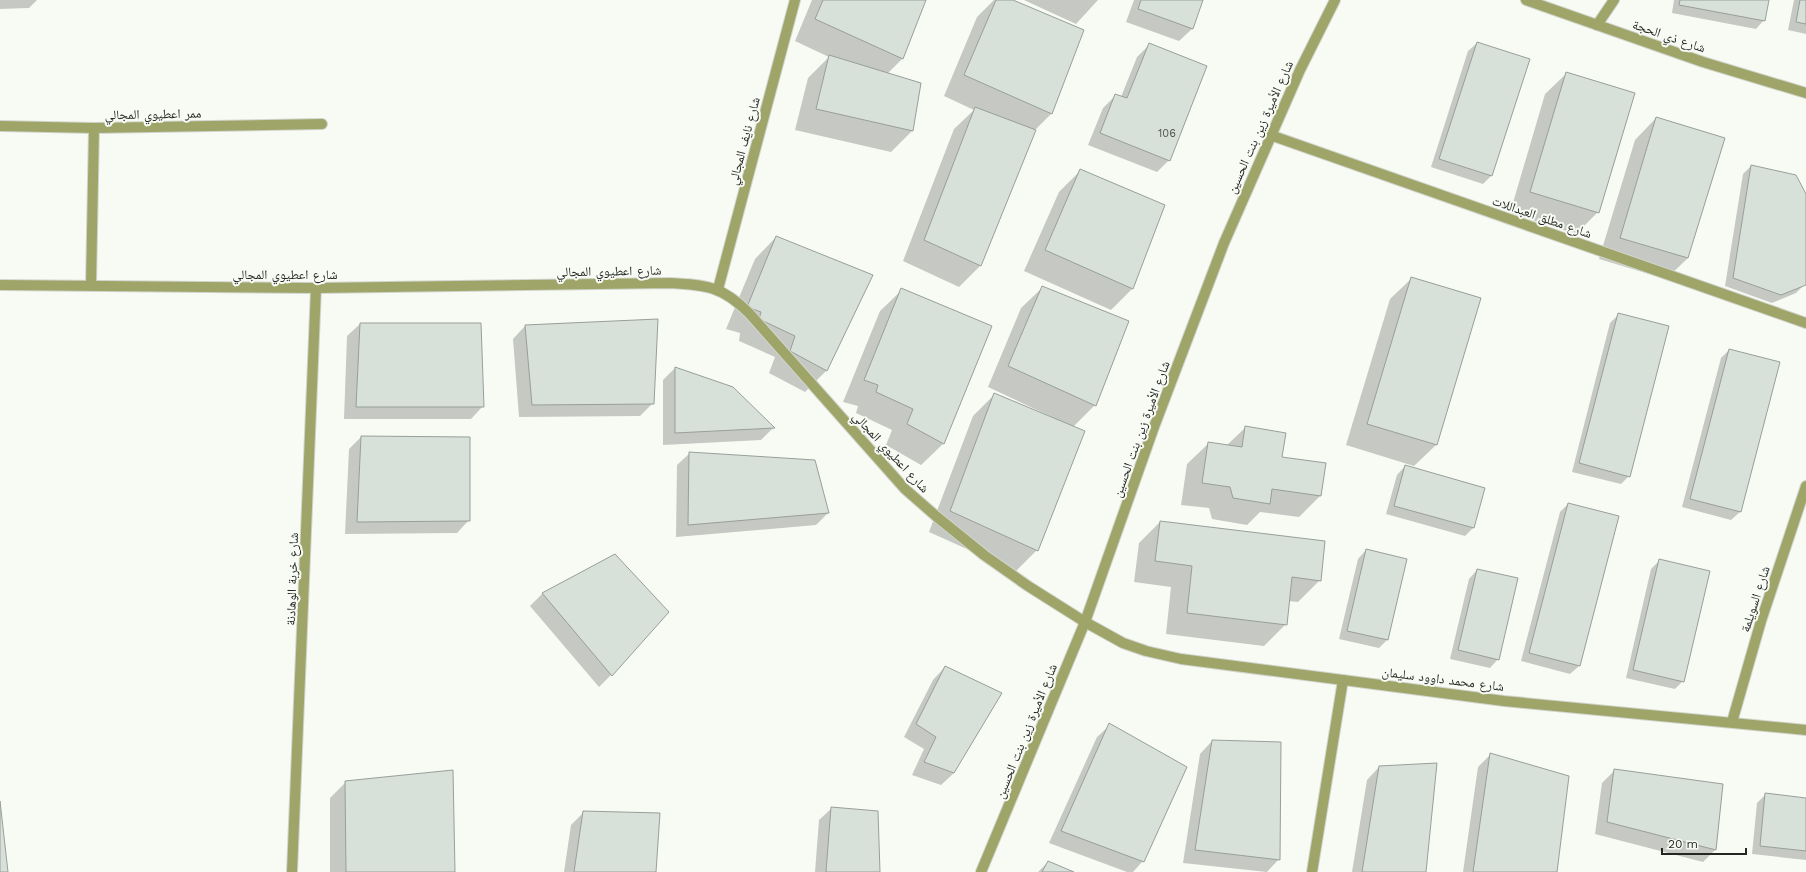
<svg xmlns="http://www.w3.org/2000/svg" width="1806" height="872" viewBox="0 0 1806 872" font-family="'Work Sans','Noto Naskh Arabic',sans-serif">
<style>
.shadow{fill:#0003}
.building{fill:#d8e0da;stroke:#989f9a}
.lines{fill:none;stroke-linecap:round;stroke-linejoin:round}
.minor-casing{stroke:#d1d5ce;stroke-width:12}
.minor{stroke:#9fa568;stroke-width:10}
.labels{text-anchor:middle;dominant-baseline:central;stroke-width:4;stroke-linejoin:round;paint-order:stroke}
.number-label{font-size:11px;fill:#515451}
.street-label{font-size:13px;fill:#242623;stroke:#f7fbf4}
</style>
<rect width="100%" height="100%" fill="#f7fbf4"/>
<g class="shadow">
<polygon points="0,0 37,0 29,8 0,9"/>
<polygon points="812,0 925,0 902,59 887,74 920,84 912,131 891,152 795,130 808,78 829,57 795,41"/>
<polygon points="994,0 1010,0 1083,30 1051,114 1035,130 980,266 959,287 903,261 954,129 974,110 944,96 977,17"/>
<polygon points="1024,0 1098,0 1076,24"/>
<polygon points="1134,0 1202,0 1192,29 1179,41 1126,22"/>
<polygon points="1674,0 1768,0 1764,20 1756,29 1672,13"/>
<polygon points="1794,0 1806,0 1806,34 1788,30"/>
<polygon points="1477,43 1491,176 1483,184 1431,167 1468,51"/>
<polygon points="1149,45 1169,160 1157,172 1088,145 1103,108 1116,95 1121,97 1137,57"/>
<polygon points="1567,73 1598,212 1576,234 1510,213 1545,94"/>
<polygon points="1656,118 1688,258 1666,279 1599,259 1635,140"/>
<polygon points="1751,166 1806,197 1805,284 1796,293 1772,303 1725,286 1743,174"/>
<polygon points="1080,171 1164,206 1132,289 1111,310 1024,271 1059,192"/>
<polygon points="776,237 871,275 826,371 805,392 769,373 775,357 739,341 740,333 726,329 755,259"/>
<polygon points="1412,278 1436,445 1414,466 1346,445 1390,299"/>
<polygon points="1043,287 1095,405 1073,427 1037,550 1016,571 929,532 973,416 994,395 1052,418 1052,417 988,387 1021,308"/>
<polygon points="902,290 990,326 943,444 921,465 886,445 892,430 856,413 858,406 843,402 880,311"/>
<polygon points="1619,314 1629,476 1621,484 1572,472 1610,323"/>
<polygon points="360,324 480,324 483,406 471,419 344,419 347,336"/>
<polygon points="525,326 653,403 640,416 519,417 513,339"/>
<polygon points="1729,350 1778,363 1740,512 1731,520 1682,507 1721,358"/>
<polygon points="675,368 733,388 773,428 761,440 663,445 663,380"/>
<polygon points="1245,428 1281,458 1320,496 1299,517 1260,512 1247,525 1212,519 1209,508 1181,505 1187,464 1209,443 1227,445"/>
<polygon points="361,437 469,520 457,533 345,534 349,449"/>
<polygon points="690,453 814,461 828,513 816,525 676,537 677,465"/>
<polygon points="1405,466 1484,488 1473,528 1465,536 1386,514 1397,475"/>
<polygon points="1568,504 1618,517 1579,666 1570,674 1521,661 1560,512"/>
<polygon points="1160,522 1320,580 1298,602 1288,601 1286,624 1264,646 1166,634 1171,587 1134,582 1139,543"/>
<polygon points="1366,550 1406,560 1387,640 1379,648 1339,639 1358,559"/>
<polygon points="615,555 611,675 599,687 530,606 542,594"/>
<polygon points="1660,560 1683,681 1675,689 1626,678 1651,569"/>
<polygon points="1477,570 1498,659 1490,668 1450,659 1469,579"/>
<polygon points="945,667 954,773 941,785 912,775 924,749 904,737 933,680"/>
<polygon points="1110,725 1143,861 1133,872 1127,872 1049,843 1097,737"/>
<polygon points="1212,741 1279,859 1267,872 1183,863 1200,754"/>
<polygon points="1490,755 1556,872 1463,872 1478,767"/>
<polygon points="1379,767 1425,872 1352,872 1367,780"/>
<polygon points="1615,770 1716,849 1703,862 1595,834 1602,783"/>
<polygon points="346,782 454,872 330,872 330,798"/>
<polygon points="1766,794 1806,799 1806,860 1752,854 1757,803"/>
<polygon points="832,808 879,872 815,872 819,820"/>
<polygon points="584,812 655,872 564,872 571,825"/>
<polygon points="1048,862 1072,872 1038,872"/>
</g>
<g class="building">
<polygon points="823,0 926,0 903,59 815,19"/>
<polygon points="996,0 1013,0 1084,30 1052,114 964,75"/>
<polygon points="1141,0 1203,0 1193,29 1138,9"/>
<polygon points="1680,0 1769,0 1765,21 1679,5"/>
<polygon points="1800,0 1806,0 1806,24 1796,22"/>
<polygon points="1477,42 1530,59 1492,176 1439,159"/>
<polygon points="1149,43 1207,66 1170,161 1100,133 1115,94 1127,98"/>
<polygon points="829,55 921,83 913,131 816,109"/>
<polygon points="1566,72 1635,93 1599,213 1530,192"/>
<polygon points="975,107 1036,130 981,266 924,240"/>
<polygon points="1656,117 1725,138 1688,258 1620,238"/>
<polygon points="1751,165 1796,175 1806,194 1806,285 1781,295 1733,278"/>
<polygon points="1080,169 1165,205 1133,289 1045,250"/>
<polygon points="776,236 873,275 827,371 790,351 795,336 759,319 761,312 747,307"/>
<polygon points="1411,277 1481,298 1437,445 1367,424"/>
<polygon points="1042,286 1129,321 1096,406 1008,366"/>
<polygon points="901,288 992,326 944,444 907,424 913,409 876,392 878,385 864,380"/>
<polygon points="1618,313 1669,326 1630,477 1579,463"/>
<polygon points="658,319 654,404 532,405 525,325"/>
<polygon points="360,323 481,323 484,407 356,407"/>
<polygon points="1729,349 1780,362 1741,512 1690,499"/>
<polygon points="675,367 733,387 775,428 675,433"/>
<polygon points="994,393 1085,431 1038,551 950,511"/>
<polygon points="1245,426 1286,433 1282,457 1326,463 1321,496 1272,489 1270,504 1233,498 1230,487 1202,483 1208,442 1242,447"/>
<polygon points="361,436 470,437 470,521 357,522"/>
<polygon points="689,452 815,460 829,513 688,525"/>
<polygon points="1405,465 1485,488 1474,528 1394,506"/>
<polygon points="1568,503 1619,516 1580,666 1529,653"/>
<polygon points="1160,521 1325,541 1321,581 1292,577 1287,625 1187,613 1192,566 1155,561"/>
<polygon points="1366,549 1407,559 1388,640 1347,631"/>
<polygon points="615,554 669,612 612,676 542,593"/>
<polygon points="1659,559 1710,571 1684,682 1633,670"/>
<polygon points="1477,569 1518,578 1499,660 1458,650"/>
<polygon points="945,666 1002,693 954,773 924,762 936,737 916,724"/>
<polygon points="1109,723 1187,767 1144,862 1061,831"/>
<polygon points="1212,740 1281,742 1280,860 1195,850"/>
<polygon points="1490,753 1569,776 1557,872 1473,872"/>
<polygon points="1437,763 1426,872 1362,872 1379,766"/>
<polygon points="1614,769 1723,784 1716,850 1607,822"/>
<polygon points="453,770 455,872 346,872 345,781"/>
<polygon points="1765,793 1806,798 1806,851 1760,846"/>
<polygon points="0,801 8,872 0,872"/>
<polygon points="831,807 878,811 880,872 826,872"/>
<polygon points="583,811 660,813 656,872 574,872"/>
<polygon points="1048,861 1074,872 1042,872"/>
</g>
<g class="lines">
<defs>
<g id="minor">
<polyline points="1526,0 1703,62 1806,93"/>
<polyline points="1597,25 1614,0"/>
<polyline points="0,126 94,128"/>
<polyline points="1270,135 1806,323"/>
<path d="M0 285 316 288 670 283C706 285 722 286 749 313L905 489 937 517 984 555 1028 586 1085 622 1123 643 1146 651 1181 659 1504 701 1806 730"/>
<polyline points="91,285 94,128 322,124"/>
<polyline points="718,289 795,0"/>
<polyline points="1732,722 1761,621 1806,486"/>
<polyline points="292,872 316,288"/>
<polyline points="981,872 1085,622 1154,427 1224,243 1300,70 1335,0"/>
<polyline points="1312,872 1343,680"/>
</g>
</defs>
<use href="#minor" class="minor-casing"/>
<use href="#minor" class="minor"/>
</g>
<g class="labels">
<g class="number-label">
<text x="1167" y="133">106</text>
</g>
<g class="street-label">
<text transform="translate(1669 36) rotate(19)">شارع ذي الحجة</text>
<text transform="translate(153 114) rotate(-1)">ممر اعطيوي المجالي</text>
<text transform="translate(1260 127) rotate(-66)">شارع الأميرة زين بنت الحسين</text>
<text transform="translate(744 141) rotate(-75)">شارع نايف المجالي</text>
<text transform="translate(1542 217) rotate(19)">شارع مطلق العبداللات</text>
<text transform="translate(609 271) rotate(-1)">شارع اعطيوي المجالي</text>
<text x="285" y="274">شارع اعطيوي المجالي</text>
<text transform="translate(1141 429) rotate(-70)">شارع الأميرة زين بنت الحسين</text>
<text transform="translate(891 452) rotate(47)">شارع اعطيوي المجالي</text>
<text transform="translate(292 579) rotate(-88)">شارع خربة الوهادنة</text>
<text transform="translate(1755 599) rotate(-72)">شارع السويلمة</text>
<text transform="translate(1443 679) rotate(7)">شارع محمد داوود سليمان</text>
<text transform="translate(1026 731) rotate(-68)">شارع الأميرة زين بنت الحسين</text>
</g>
</g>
<path d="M1662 848v6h84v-6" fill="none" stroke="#242623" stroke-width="2"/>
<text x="1668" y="848" font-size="12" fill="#242623" stroke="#f7fbf4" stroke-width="3" paint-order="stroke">20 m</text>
</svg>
